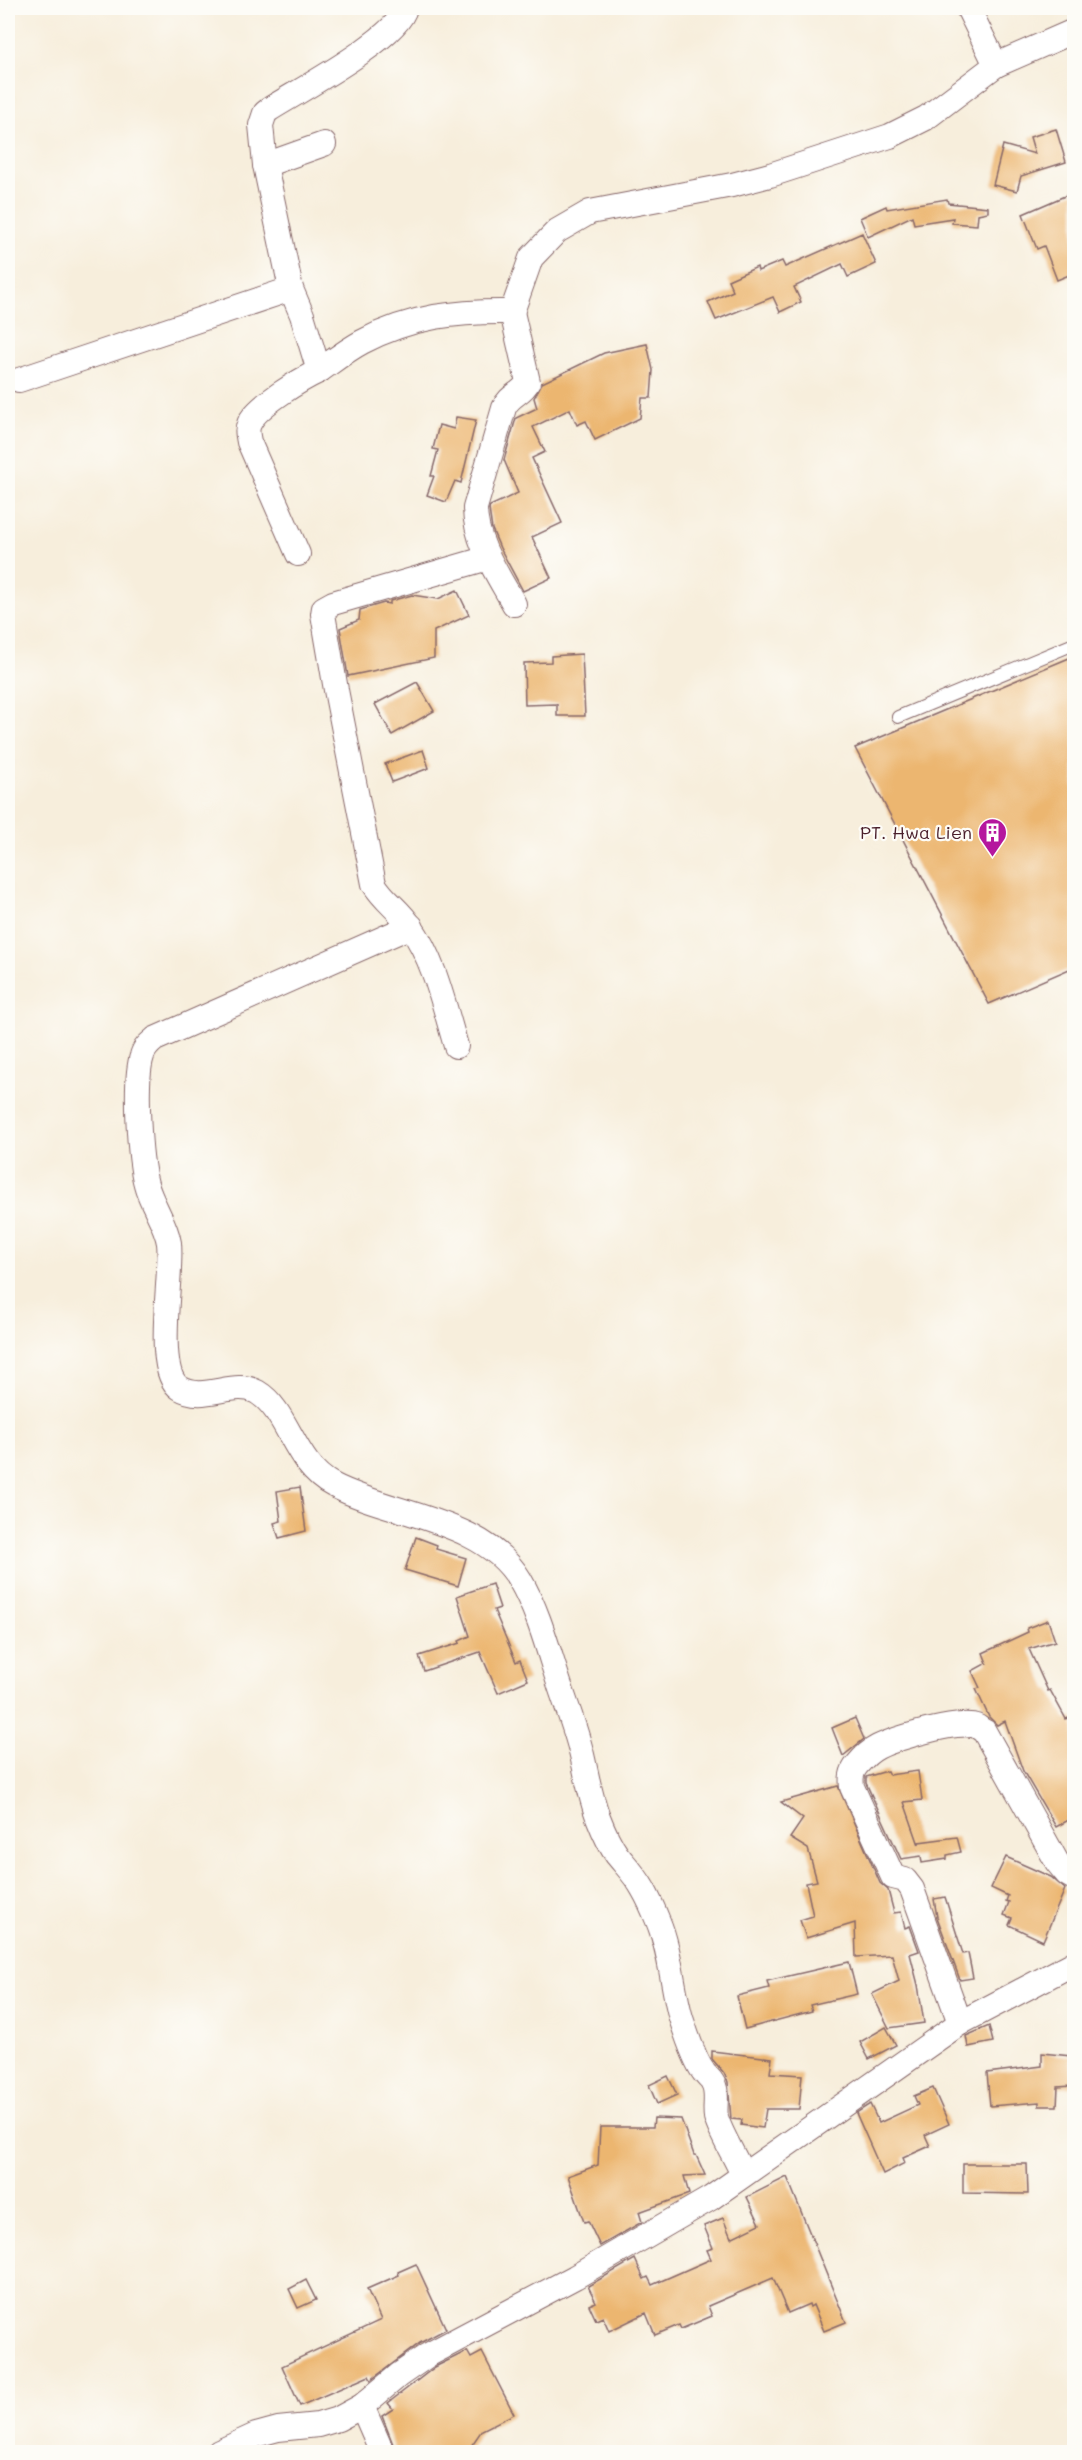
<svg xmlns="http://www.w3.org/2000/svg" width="1082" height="2460" viewBox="0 0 1082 2460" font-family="Mali,sans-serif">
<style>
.building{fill:#ecb66f}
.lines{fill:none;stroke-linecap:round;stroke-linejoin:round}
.lane-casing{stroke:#876769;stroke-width:14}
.street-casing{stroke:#876769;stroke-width:26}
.lane{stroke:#fff;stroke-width:12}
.street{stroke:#fff;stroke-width:24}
.labels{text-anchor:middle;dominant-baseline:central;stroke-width:4.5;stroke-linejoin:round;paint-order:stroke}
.poi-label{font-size:18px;fill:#4a1f2b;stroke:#fdfcf7;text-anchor:end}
</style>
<rect width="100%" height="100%" fill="#fdfcf7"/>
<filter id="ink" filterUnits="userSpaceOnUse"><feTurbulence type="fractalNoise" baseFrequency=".0167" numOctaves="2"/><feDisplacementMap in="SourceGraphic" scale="12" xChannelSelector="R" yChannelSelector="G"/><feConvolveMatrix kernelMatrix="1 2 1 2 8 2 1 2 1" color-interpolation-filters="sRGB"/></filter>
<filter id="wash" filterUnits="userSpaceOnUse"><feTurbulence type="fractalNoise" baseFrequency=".008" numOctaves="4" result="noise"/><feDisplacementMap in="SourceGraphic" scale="24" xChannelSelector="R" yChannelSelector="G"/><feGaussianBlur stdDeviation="1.35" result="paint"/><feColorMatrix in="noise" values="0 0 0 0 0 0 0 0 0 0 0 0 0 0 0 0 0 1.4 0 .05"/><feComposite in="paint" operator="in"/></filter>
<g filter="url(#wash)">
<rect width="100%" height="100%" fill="#f7eedc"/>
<g id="blocks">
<g class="building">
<polygon points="1056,129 1066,162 1021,176 1017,191 993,185 1003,145 1035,154 1030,137"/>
<polygon points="1074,192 1074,273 1057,280 1044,246 1037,249 1023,214"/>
<polygon points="947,199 948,203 988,207 988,212 978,214 977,225 952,223 953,218 914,224 912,216 868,237 860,218 886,206 887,209"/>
<polygon points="862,233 876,264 848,277 842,264 794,287 801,302 780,312 773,297 716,320 708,302 733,291 728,280 757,267 758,271 782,261 785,267"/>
<polygon points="647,344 653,370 651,398 642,398 640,418 595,440 586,421 577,425 570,409 533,427 545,452 532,458 562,523 532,537 551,578 523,591 500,548 492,529 489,509 490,506 518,493 504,460 516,418 537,408 534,398 542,383 604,353"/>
<polygon points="456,417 476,420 461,483 455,481 446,502 427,495 434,476 431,476 438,450 433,449 439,425 454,429"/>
<polygon points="457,590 469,615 434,631 434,658 348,676 340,628 359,620 360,610 384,603 390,604 390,601 412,595 438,599"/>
<polygon points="582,654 585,716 557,716 557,704 525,705 524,663 551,662 551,656"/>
<polygon points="1074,656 1074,967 989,1004 855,748"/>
<polygon points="417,682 434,711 392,735 375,704"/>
<polygon points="423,750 429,768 392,782 385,764"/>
<polygon points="300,1487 306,1531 279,1538 274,1523 281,1521 277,1491"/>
<polygon points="416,1537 437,1545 436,1549 466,1558 458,1586 405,1570"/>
<polygon points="492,1584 500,1608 494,1610 516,1662 520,1660 528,1680 498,1693 480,1652 424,1671 419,1656 460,1643 459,1641 470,1636 457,1596"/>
<polygon points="1048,1620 1055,1641 1029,1649 1048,1691 1050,1690 1066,1719 1074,1716 1074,1817 1056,1827 1023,1771 1005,1721 997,1725 989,1717 976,1689 980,1688 972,1671 987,1663 983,1653 1028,1632 1027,1628"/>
<polygon points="855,1718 864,1739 843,1756 832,1728"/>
<polygon points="887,1771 889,1775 918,1771 922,1800 904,1802 919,1845 919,1842 957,1837 961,1852 947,1855 947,1859 922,1863 921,1856 901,1859 866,1783 866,1777"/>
<polygon points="838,1786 880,1883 888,1890 894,1913 901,1912 905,1928 910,1926 919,1951 910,1954 918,1985 924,2023 889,2028 872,1994 899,1981 892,1955 856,1957 855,1923 806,1938 800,1920 813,1916 806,1883 817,1881 808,1849 790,1838 803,1819 781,1802"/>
<polygon points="1006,1857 1051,1877 1065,1889 1043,1941 1009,1925 1012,1918 1004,1915 1009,1902 1006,1901 1008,1896 991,1888"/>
<polygon points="945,1897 963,1954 968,1953 973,1978 960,1980 937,1917 934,1899"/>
<polygon points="849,1962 857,1994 810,2005 812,2011 745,2029 737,1996 769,1988 767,1981"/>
<polygon points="989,2026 993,2042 968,2047 966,2036"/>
<polygon points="886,2027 896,2045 869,2059 860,2042"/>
<polygon points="712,2051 772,2058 770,2073 802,2075 799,2109 766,2109 763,2128 741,2125 742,2120 731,2119 728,2082 724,2073 712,2059"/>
<polygon points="1042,2053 1071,2056 1072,2086 1058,2087 1057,2106 1039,2106 1039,2102 990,2106 987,2073 1042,2066"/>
<polygon points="668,2076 677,2095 657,2104 649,2085"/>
<polygon points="933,2088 949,2124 925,2135 930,2146 903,2158 905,2163 883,2174 856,2113 870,2104 879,2123 918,2105 914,2096"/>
<polygon points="654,2118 681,2119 694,2155 696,2155 705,2175 684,2176 689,2194 639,2212 642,2222 600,2246 588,2221 584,2222 568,2176 598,2165 600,2127 653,2127"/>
<polygon points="963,2164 1027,2164 1028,2194 963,2193"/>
<polygon points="787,2177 846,2322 824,2331 813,2305 810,2307 809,2304 788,2313 773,2278 708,2306 712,2316 681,2329 679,2325 655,2335 646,2313 609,2331 603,2317 596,2320 589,2305 596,2302 588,2286 635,2259 644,2279 648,2277 652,2285 711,2259 707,2250 713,2248 704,2226 723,2218 731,2238 760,2224 747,2197"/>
<polygon points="416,2264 446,2329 420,2343 371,2380 369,2376 300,2406 282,2366 381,2320 367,2289 399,2275 398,2272"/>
<polygon points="306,2280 316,2300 298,2308 289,2289"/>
<polygon points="467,2351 471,2358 482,2352 514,2414 482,2430 467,2452 396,2452 382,2416 393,2409 388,2403 435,2367"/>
</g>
</g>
</g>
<g filter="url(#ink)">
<use href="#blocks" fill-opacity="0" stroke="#876769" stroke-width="1.5"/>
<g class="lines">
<defs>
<polyline id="lane" points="898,717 1074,644"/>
<g id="street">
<path d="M405 8C398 38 300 90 270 109L265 113 261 125 265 165 291 289 302 315 319 371C333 361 347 350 362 342 411 316 458 311 512 312L531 258 557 231 590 212 732 185 770 175 890 136 926 118 996 65 1074 31"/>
<polyline points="968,8 996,65"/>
<polyline points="265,165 324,144"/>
<path d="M512 312 528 382C522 394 509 395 504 408L475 508C475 542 498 575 514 604"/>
<polyline points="19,380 291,289"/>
<path d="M298 554 249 442C248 436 246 430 249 424 256 406 302 379 319 371"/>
<path d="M411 926 155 1039C149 1044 144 1048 142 1056 134 1080 139 1159 146 1184 151 1204 166 1223 169 1243 173 1275 153 1371 180 1388 204 1403 234 1379 257 1392 289 1411 293 1464 333 1485 390 1515 485 1519 520 1580 538 1611 547 1646 558 1680 566 1705 576 1729 582 1755 587 1776 590 1796 598 1817 603 1830 609 1844 617 1855 626 1866 636 1876 643 1889 649 1899 654 1911 658 1921 671 1952 672 1987 681 2018 686 2033 694 2059 703 2071 705 2075 710 2078 712 2082 719 2092 714 2106 716 2117 720 2133 736 2158 743 2175"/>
<path d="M456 1046C444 1006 435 961 410 926 400 910 384 901 374 884L336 690 323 614 324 608 333 603 488 558"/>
<path d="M960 2023 912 1889 905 1880 893 1877 852 1787C851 1779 851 1772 857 1765 862 1759 870 1751 878 1747 894 1739 960 1719 976 1726 979 1727 981 1730 984 1731L1057 1862 1067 1874 1074 1878"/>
<polyline points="362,2406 382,2452"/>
<polyline points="219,2452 256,2435 278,2429 318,2425 338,2419 362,2406 399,2375 428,2355 575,2277 711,2198 960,2023 1074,1963"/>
</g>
</defs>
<use href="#lane" class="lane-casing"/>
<use href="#street" class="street-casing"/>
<use href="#lane" class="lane"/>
<use href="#street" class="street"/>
</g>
</g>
<defs>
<symbol id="building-pin" viewBox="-11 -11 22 30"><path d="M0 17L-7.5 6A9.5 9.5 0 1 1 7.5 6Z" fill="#b5179e" stroke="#fdfcf7"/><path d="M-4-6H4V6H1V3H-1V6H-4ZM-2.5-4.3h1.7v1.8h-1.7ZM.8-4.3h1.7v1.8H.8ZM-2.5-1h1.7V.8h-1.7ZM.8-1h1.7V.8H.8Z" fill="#fff"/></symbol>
</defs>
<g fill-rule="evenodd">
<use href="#building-pin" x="976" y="816" width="33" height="45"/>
</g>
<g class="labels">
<g class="poi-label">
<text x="972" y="832">PT. Hwa Lien</text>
</g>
</g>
<rect width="1082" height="2460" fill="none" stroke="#fdfcf7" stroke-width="30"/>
</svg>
